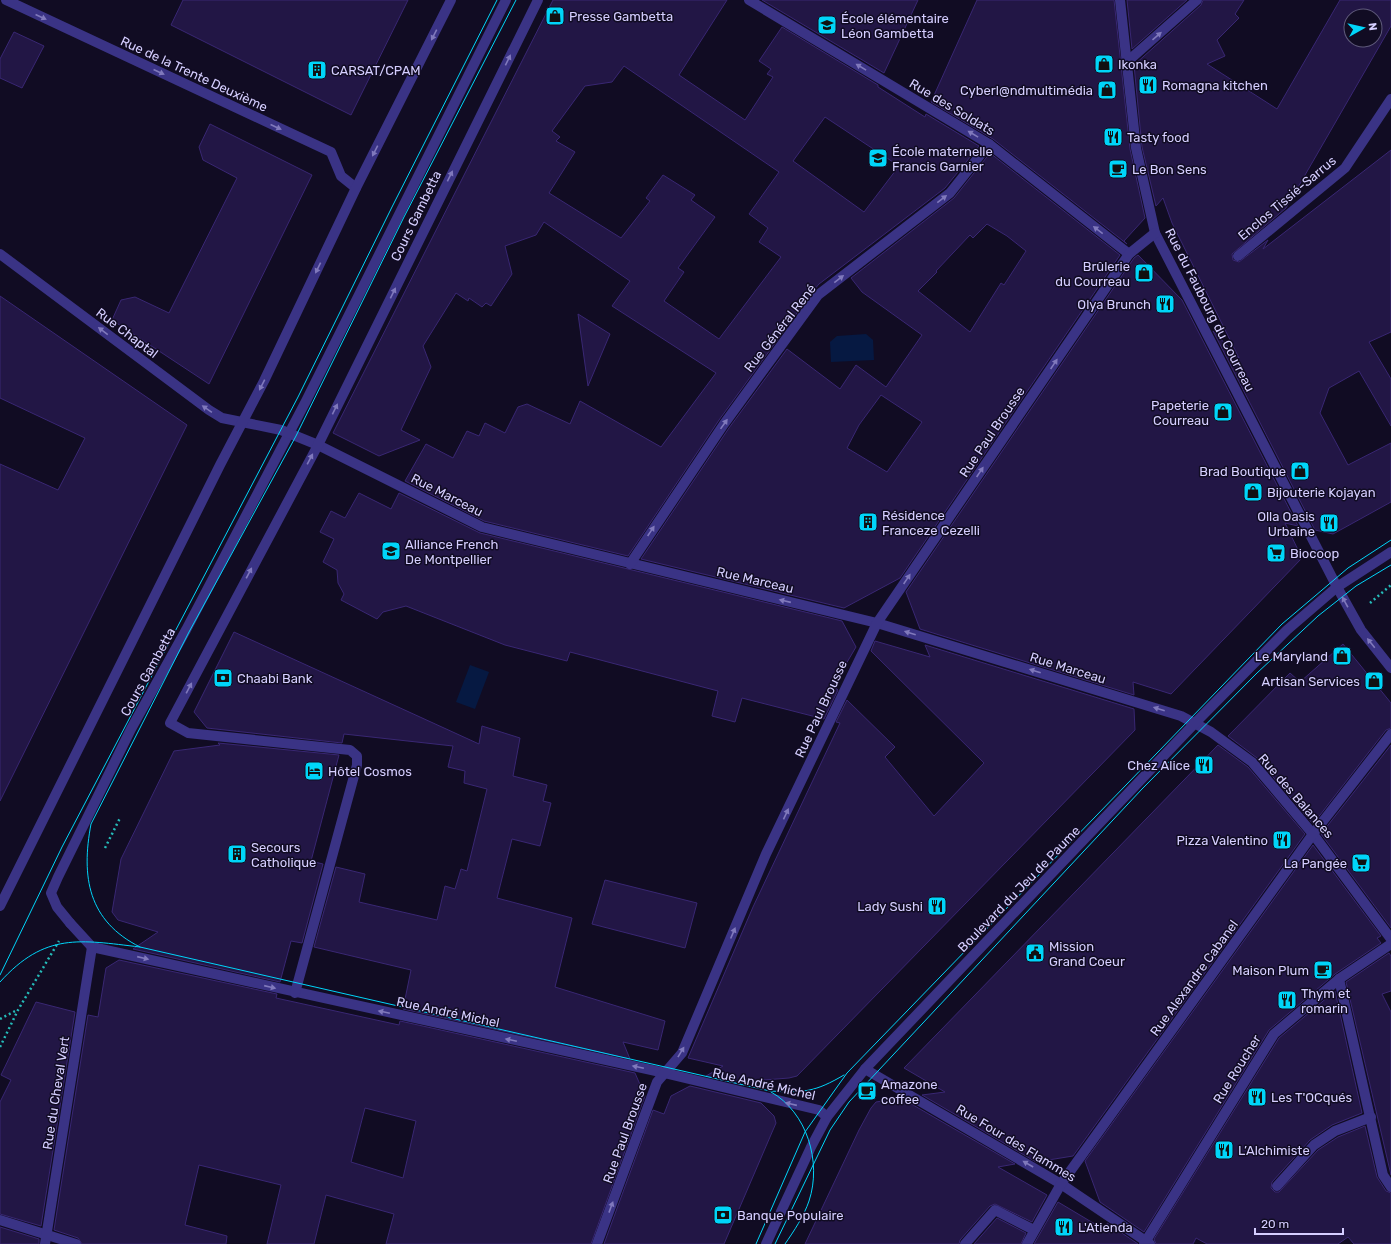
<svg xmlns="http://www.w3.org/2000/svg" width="1391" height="1244" viewBox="0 0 1391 1244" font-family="Rubik,sans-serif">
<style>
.water{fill:#061942}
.building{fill:#221645;stroke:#392773;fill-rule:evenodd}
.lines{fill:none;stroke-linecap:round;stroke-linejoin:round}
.path{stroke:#25bcb9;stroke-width:2.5;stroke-dasharray:2 3;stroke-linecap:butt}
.lane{stroke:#3a3385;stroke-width:10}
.street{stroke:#3a3385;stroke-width:10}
.tram{stroke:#00d5f9;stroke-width:1}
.oneway{fill:#8079bc}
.labels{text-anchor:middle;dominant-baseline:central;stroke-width:3;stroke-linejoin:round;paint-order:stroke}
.poi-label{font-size:13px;fill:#d5ceff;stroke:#110c23;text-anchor:start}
.street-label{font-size:13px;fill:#d5ceff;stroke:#110c23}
</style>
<rect width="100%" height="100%" fill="#110c23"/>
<g class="water">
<polygon points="866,334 873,340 874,360 831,362 830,342 837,336"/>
<polygon points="470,665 489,672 475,709 456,702"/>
</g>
<g class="building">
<polygon points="183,0 408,0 351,115 171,25"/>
<path d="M553 0H727L679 75 745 120 773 77 767 74 771 69 759 61 782 27 878 85V87L925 117 926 114 979 146 945 188 819 284 813 291 719 420 628 556 484 521 405 481 426 444 453 458 467 431 479 436 485 423 505 433 518 407 527 404 570 424 580 401 661 447 716 373 612 306 630 281 544 222 536 235 505 246 512 274 491 306 486 303 482 307 469 298 468 301 456 293 423 346 431 367 401 430 420 440 379 456 333 433ZM624 66 779 172 749 214 768 228 759 242 781 257 719 339 664 301 684 272 678 268 715 217 691 200 695 195 663 175 646 198 650 201 621 238 549 193 575 152 556 141 560 137 552 131 585 86 612 82ZM825 117 899 166 864 212 793 161Z"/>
<polygon points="762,0 918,0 884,73"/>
<polygon points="977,0 1114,0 1130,149 1145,218 1124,241 1127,244 993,139 931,102"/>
<polygon points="1127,0 1187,0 1132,49"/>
<path d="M1203 0H1244L1235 14 1239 18 1217 40 1225 56 1207 64 1277 109 1340 0H1391V26L1286 208 1232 254 1233 260 1239 262 1268 240 1263 249 1391 150V332L1369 342 1391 379V426L1359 371 1329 388 1320 413 1348 465 1391 443V502L1333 534 1315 530 1213 331 1239 358 1172 223 1163 198 1156 206 1142 147 1134 65 1201 5ZM1351 16H1375V40H1351Z"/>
<polygon points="14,32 44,46 22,88 0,78 0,59"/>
<polygon points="210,124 312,175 209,384 112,320 121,300 135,297 169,313 237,178 203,160 199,147"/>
<path d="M990 153 1120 255 900 578 844 608 641 559 729 428 787 349 840 389 856 365 886 387 922 335 862 292 851 278 954 198ZM987 224 1007 236 1026 251 1004 285 1001 283 970 332 918 291 937 272 936 271 970 235 973 238ZM881 395 922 422 887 472 847 448 859 425Z"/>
<polygon points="1138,255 1182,300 1298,526 1285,523 1302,558 1171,694 1133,682 1134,695 920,629 906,592 1134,258"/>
<polygon points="0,296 187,425 0,801 0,464 58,490 85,438 0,398"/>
<polygon points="578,314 610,334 588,386"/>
<polygon points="359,493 391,509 399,493 480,533 842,621 856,647 833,686 838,690 824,719 742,698 735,722 712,716 718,691 570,652 567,661 505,645 406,606 383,612 377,619 341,600 344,594 338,583 337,570 323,562 334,539 320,532 331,511 345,518"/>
<polygon points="234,632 479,744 482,726 520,738 513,776 547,785 543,801 551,803 540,846 512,839 497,898 572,918 555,987 665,1021 658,1050 623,1042 630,1059 403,1009 411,970 314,947 336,867 365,874 359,902 437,920 445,886 455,889 461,869 467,871 487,789 464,783 465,771 448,767 453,746 344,734 342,743 207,728 194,712"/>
<polygon points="875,641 930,657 925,645 1134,709 1135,730 797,1076 789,1078 739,1082 742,1085 706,1076 723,1066 688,1058 753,907 840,723 836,722 847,700 895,747 885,757 934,816 984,763 871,651"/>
<polygon points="1343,644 1391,703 1391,728 1386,730 1313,824 1257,758 1228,736 1290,673 1300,682"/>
<polygon points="218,743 339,755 311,861 323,864 302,943 291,941 280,982 133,949 158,932 118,920 112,912 121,859 174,751 220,745"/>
<polygon points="1218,745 1248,767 1305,834 1073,1156 1036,1162 922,1095 945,1092 904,1068"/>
<polygon points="1391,745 1391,928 1321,834"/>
<polygon points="1313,845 1381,936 1377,938 1381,943 1335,974 1269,1030 1144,1232 1100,1202 1085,1161"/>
<polygon points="605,880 697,903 685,948 592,924"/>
<polygon points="1389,953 1391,956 1391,991 1382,994 1391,1012 1391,1175 1346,982"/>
<path d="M119 960 277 994 276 998 399 1025 400 1021 635 1073 645 1096 591 1244H386L394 1214 326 1195 314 1244H267L281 1185 199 1165 185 1225 227 1236 226 1244H82L78 1238 54 1230 88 1015 98 1017 106 968ZM365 1108 416 1121 403 1178 351 1162Z"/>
<polygon points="1335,991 1362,1113 1332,1125 1310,1140 1272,1182 1271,1188 1275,1192 1279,1192 1318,1150 1338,1137 1365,1126 1377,1177 1386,1191 1391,1193 1391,1244 1354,1244 1348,1237 1338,1244 1207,1244 1196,1238 1193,1244 1156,1244 1154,1239 1279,1038"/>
<polygon points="36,1002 75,1012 41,1226 0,1214 0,1102 11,1080 1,1075"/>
<polygon points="690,1086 761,1103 774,1116 776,1123 724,1244 604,1244 653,1110 664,1114 671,1096"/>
<polygon points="901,1098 1015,1164 998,1167 1047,1195 1032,1222 995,1204 990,1206 960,1240 959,1244 805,1244 859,1130 871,1108 876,1102"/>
<polygon points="1058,1202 1110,1233 1107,1223 1138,1244 1034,1244"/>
<polygon points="997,1218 1026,1233 1021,1244 974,1244"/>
<polygon points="0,1227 39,1239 39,1244 0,1244"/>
</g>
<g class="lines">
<g class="path">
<polyline points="1370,603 1391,585"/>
<polyline points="105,848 120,818"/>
<polyline points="0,1019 17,1010"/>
<polyline points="0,1047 18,1010 59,941"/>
</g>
<g class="lane">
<polyline points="1238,256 1345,168 1391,99"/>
<polyline points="70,923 57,907 51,893 58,877 131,729 186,630 306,401 506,0"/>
</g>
<g class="street">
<polyline points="6,0 331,152 341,176 356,188"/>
<polyline points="749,0 989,144 1129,254"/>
<polyline points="1120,0 1136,148 1155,233 1337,587 1361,630 1391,668"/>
<polyline points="1128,61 1197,0"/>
<polyline points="0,254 209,410 222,418 281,430 318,445 482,527 877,623 1181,716 1211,732 1252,762 1313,834 1391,939"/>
<polyline points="630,564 724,424 818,295 950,193 989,144"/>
<polyline points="0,906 220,465 264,381 356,188 451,0"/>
<polyline points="70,923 92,947 665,1073 819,1110 827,1117"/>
<polyline points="1339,979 1383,1175 1391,1187"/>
<polyline points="295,993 357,765 357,756 350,750 188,733 170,723 318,445 538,0"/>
<polyline points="865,1069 1061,1184 1150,1244"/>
<polyline points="1277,1186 1314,1145 1335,1131 1371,1117"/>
<polyline points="0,1220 76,1244"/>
<polyline points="45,1244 92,947"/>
<polyline points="597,1244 657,1082 682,1053 766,854 877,623 1129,254 1155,233"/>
<polyline points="766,1244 811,1147 827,1117 865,1069 1195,723 1287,630 1337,587 1391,552"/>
<polyline points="965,1244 995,1210 1034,1230"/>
<polyline points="1027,1244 1061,1184 1313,834 1391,734"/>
<polyline points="1144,1244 1274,1034 1339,979 1391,944"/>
</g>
<g class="tram">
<path d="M140 947C88 921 81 877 91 824L189 632 296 436 404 217 516 0"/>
<polyline points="0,975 62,847 298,397 392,207 497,0"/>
<path d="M0 982C45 932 80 940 140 947L770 1091C804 1093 815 1092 844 1075"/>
<path d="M771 1092C807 1112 822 1162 809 1201 804 1216 794 1231 785 1244"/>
<polyline points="756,1244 805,1132 847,1073 1282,624 1348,568 1391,540"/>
<polyline points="775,1244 830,1130 849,1102 1142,789 1257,673 1318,616 1356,586 1391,565"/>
</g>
</g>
<defs><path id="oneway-solid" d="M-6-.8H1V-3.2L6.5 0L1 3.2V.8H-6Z"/></defs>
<g class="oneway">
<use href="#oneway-solid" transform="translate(41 17) rotate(25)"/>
<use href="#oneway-solid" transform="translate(434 35) rotate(117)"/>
<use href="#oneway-solid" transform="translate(1157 36) rotate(-41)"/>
<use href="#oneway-solid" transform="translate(508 60) rotate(-64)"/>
<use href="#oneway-solid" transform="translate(861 67) rotate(-149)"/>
<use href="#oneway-solid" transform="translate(159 72) rotate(25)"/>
<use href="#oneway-solid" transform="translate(276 127) rotate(25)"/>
<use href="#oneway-solid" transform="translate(973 134) rotate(-149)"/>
<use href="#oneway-solid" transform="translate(375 151) rotate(117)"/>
<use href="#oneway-solid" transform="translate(450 176) rotate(-64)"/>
<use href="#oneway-solid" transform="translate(942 199) rotate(-38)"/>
<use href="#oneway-solid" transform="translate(1098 230) rotate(-142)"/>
<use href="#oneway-solid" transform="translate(318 268) rotate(116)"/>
<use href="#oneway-solid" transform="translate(839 279) rotate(-38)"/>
<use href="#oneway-solid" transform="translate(393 293) rotate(-64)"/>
<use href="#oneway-solid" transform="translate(103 331) rotate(-143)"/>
<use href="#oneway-solid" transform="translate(1054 364) rotate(-56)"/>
<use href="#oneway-solid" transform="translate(262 385) rotate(117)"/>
<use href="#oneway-solid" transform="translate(207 409) rotate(-145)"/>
<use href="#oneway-solid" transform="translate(335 409) rotate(-64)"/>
<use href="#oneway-solid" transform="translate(724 424) rotate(-55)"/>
<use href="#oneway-solid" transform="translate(310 459) rotate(-62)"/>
<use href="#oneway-solid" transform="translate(980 472) rotate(-56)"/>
<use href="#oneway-solid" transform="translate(651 531) rotate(-56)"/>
<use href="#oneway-solid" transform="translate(249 573) rotate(-62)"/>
<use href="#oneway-solid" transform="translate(907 579) rotate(-56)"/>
<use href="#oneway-solid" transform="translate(785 601) rotate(-167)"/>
<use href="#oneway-solid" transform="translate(1345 602) rotate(-119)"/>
<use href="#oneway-solid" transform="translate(910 633) rotate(-163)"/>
<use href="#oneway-solid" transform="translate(1371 643) rotate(-129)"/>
<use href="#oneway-solid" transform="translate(1035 671) rotate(-163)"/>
<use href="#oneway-solid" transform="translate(189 688) rotate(-62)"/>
<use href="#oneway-solid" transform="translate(1159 709) rotate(-163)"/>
<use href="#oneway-solid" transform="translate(786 814) rotate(-65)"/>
<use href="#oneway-solid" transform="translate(733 933) rotate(-67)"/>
<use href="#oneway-solid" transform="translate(143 958) rotate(13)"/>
<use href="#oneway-solid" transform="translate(270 987) rotate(13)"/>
<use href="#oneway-solid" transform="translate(384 1012) rotate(-168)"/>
<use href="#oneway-solid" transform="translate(511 1040) rotate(-168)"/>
<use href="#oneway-solid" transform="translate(681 1052) rotate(-59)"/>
<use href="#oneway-solid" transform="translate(638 1067) rotate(-168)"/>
<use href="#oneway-solid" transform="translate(791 1104) rotate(-167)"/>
<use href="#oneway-solid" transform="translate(1028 1164) rotate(-150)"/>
<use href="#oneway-solid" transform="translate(611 1207) rotate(-70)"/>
</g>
<defs>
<symbol id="shop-square" viewBox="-11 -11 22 22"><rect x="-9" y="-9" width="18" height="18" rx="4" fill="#00d5f9" stroke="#110c23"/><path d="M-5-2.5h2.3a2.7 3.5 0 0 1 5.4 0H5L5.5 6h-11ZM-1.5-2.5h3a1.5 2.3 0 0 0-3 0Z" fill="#111"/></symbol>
<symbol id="school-square" viewBox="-11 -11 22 22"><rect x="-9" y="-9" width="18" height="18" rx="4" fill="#00d5f9" stroke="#110c23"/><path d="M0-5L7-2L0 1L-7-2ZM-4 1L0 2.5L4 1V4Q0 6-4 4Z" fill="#111"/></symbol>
<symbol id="building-square" viewBox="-11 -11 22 22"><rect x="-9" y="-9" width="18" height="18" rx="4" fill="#00d5f9" stroke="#110c23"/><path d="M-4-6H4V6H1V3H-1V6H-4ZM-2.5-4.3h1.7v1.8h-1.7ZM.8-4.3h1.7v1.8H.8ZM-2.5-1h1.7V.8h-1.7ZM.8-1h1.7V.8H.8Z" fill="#111"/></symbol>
<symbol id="restaurant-square" viewBox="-11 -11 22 22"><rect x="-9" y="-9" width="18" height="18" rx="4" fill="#00d5f9" stroke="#110c23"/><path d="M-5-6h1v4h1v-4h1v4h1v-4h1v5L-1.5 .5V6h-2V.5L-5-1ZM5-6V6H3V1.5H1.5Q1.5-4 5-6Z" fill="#111"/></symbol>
<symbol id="cafe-square" viewBox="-11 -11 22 22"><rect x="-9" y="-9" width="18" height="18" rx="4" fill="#00d5f9" stroke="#110c23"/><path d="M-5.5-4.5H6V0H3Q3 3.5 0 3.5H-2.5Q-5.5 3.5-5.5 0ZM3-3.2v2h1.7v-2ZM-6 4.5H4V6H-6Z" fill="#111"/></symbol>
<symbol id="supermarket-square" viewBox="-11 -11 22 22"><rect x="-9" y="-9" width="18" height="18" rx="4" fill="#00d5f9" stroke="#110c23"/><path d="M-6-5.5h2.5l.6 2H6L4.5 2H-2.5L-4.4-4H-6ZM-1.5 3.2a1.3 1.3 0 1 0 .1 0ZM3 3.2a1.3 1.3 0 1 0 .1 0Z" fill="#111"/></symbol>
<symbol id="bank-square" viewBox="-11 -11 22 22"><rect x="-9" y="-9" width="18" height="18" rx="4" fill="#00d5f9" stroke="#110c23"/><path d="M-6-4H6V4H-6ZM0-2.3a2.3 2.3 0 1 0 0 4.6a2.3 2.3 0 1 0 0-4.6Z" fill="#111"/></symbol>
<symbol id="hotel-square" viewBox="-11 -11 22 22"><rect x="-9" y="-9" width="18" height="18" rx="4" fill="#00d5f9" stroke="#110c23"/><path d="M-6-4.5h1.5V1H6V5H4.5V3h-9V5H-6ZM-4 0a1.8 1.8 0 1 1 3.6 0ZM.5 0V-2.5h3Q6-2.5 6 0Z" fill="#111"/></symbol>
<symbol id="civic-square" viewBox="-11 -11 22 22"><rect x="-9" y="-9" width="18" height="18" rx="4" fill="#00d5f9" stroke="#110c23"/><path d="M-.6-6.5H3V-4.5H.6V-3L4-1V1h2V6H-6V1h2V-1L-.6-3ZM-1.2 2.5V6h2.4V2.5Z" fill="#111"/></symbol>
</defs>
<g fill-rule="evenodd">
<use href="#shop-square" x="544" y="5" width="22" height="22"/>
<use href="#school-square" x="816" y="14" width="22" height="22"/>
<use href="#shop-square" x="1093" y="53" width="22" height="22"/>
<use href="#building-square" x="306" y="59" width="22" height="22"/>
<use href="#restaurant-square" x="1137" y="74" width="22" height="22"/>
<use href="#shop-square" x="1096" y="79" width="22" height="22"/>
<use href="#restaurant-square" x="1102" y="126" width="22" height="22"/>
<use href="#school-square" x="867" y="147" width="22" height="22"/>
<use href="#cafe-square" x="1107" y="158" width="22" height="22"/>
<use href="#shop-square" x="1133" y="262" width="22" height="22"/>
<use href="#restaurant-square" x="1154" y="293" width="22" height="22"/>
<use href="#shop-square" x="1212" y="401" width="22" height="22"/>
<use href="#shop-square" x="1289" y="460" width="22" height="22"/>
<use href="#shop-square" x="1242" y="481" width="22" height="22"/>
<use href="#building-square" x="857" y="511" width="22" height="22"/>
<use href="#restaurant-square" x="1318" y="512" width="22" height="22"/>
<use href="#school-square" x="380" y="540" width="22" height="22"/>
<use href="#supermarket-square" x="1265" y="542" width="22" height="22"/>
<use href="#shop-square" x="1331" y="645" width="22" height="22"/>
<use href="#bank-square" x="212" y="667" width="22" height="22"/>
<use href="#shop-square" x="1363" y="670" width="22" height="22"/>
<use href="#restaurant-square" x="1193" y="754" width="22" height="22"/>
<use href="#hotel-square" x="303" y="760" width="22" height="22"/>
<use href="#restaurant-square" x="1271" y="829" width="22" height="22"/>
<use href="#building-square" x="226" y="843" width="22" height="22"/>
<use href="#supermarket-square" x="1350" y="852" width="22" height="22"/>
<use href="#restaurant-square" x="926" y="895" width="22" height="22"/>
<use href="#civic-square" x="1024" y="942" width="22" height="22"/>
<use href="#cafe-square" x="1312" y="959" width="22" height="22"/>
<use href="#restaurant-square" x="1276" y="989" width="22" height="22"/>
<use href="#cafe-square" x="856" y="1080" width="22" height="22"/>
<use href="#restaurant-square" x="1246" y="1086" width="22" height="22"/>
<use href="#restaurant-square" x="1213" y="1139" width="22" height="22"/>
<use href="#bank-square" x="712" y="1204" width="22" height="22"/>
<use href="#restaurant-square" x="1053" y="1216" width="22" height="22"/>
</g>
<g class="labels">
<g class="poi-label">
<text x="569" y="16">Presse Gambetta</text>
<text x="841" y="18">École élémentaire<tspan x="841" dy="15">Léon Gambetta</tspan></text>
<text x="1118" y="64">Ikonka</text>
<text x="331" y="70">CARSAT/CPAM</text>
<text x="1162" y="85">Romagna kitchen</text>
<text x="1093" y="90" text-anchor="end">Cyberl@ndmultimédia</text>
<text x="1127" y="137">Tasty food</text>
<text x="892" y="151">École maternelle<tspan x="892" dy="15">Francis Garnier</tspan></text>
<text x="1132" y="169">Le Bon Sens</text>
<text x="1130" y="266" text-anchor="end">Brûlerie<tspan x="1130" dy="15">du Courreau</tspan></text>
<text x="1151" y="304" text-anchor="end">Olya Brunch</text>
<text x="1209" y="405" text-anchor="end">Papeterie<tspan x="1209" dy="15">Courreau</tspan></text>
<text x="1286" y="471" text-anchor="end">Brad Boutique</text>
<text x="1267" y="492">Bijouterie Kojayan</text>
<text x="882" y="515">Résidence<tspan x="882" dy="15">Franceze Cezelli</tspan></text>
<text x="1315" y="516" text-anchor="end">Olla Oasis<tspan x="1315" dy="15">Urbaine</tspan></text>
<text x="405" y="544">Alliance French<tspan x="405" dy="15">De Montpellier</tspan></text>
<text x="1290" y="553">Biocoop</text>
<text x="1328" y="656" text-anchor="end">Le Maryland</text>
<text x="237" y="678">Chaabi Bank</text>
<text x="1360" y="681" text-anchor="end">Artisan Services</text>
<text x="1190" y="765" text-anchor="end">Chez Alice</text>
<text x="328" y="771">Hôtel Cosmos</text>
<text x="1268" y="840" text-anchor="end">Pizza Valentino</text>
<text x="251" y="847">Secours<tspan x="251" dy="15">Catholique</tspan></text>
<text x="1347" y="863" text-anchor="end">La Pangée</text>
<text x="923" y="906" text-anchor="end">Lady Sushi</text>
<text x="1049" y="946">Mission<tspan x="1049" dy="15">Grand Coeur</tspan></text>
<text x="1309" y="970" text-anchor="end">Maison Plum</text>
<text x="1301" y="993">Thym et<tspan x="1301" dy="15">romarin</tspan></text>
<text x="881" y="1084">Amazone<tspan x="881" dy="15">coffee</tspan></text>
<text x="1271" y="1097">Les T'OCqués</text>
<text x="1238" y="1150">L’Alchimiste</text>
<text x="737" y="1215">Banque Populaire</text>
<text x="1078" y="1227">L'Atienda</text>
</g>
<g class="street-label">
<text transform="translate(194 74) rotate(25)">Rue de la Trente Deuxième</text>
<text transform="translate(952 107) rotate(31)">Rue des Soldats</text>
<text transform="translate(1287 198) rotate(-40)">Enclos Tissié-Sarrus</text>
<text transform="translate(416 216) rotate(-64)">Cours Gambetta</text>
<text transform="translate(1210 310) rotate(63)">Rue du Faubourg du Courreau</text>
<text transform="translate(780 328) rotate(-52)">Rue Général René</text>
<text transform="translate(127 333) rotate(37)">Rue Chaptal</text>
<text transform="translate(992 432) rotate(-56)">Rue Paul Brousse</text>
<text transform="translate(447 495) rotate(27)">Rue Marceau</text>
<text transform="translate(755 580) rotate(13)">Rue Marceau</text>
<text transform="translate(1068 668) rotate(17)">Rue Marceau</text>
<text transform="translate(148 672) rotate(-61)">Cours Gambetta</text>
<text transform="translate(821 709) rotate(-65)">Rue Paul Brousse</text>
<text transform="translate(1296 796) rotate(49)">Rue des Balances</text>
<text transform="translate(1019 889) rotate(-46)">Boulevard du Jeu de Paume</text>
<text transform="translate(1194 978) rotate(-54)">Rue Alexandre Cabanel</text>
<text transform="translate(448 1012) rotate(12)">Rue André Michel</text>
<text transform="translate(1237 1069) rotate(-58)">Rue Roucher</text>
<text transform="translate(764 1084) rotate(13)">Rue André Michel</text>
<text transform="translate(56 1093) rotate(-81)">Rue du Cheval Vert</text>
<text transform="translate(625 1133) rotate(-70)">Rue Paul Brousse</text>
<text transform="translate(1016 1143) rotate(31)">Rue Four des Flammes</text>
</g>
</g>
<g transform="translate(1363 28) rotate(82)"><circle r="19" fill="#110c23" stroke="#5f5a7b"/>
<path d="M0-3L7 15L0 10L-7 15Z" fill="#00d5f9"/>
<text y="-6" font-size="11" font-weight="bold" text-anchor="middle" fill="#d5ceff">N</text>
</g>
<path d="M1255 1228v6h88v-6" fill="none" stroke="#d5ceff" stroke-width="2"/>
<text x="1261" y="1228" font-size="12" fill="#d5ceff" stroke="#110c23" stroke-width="3" paint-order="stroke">20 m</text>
</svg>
